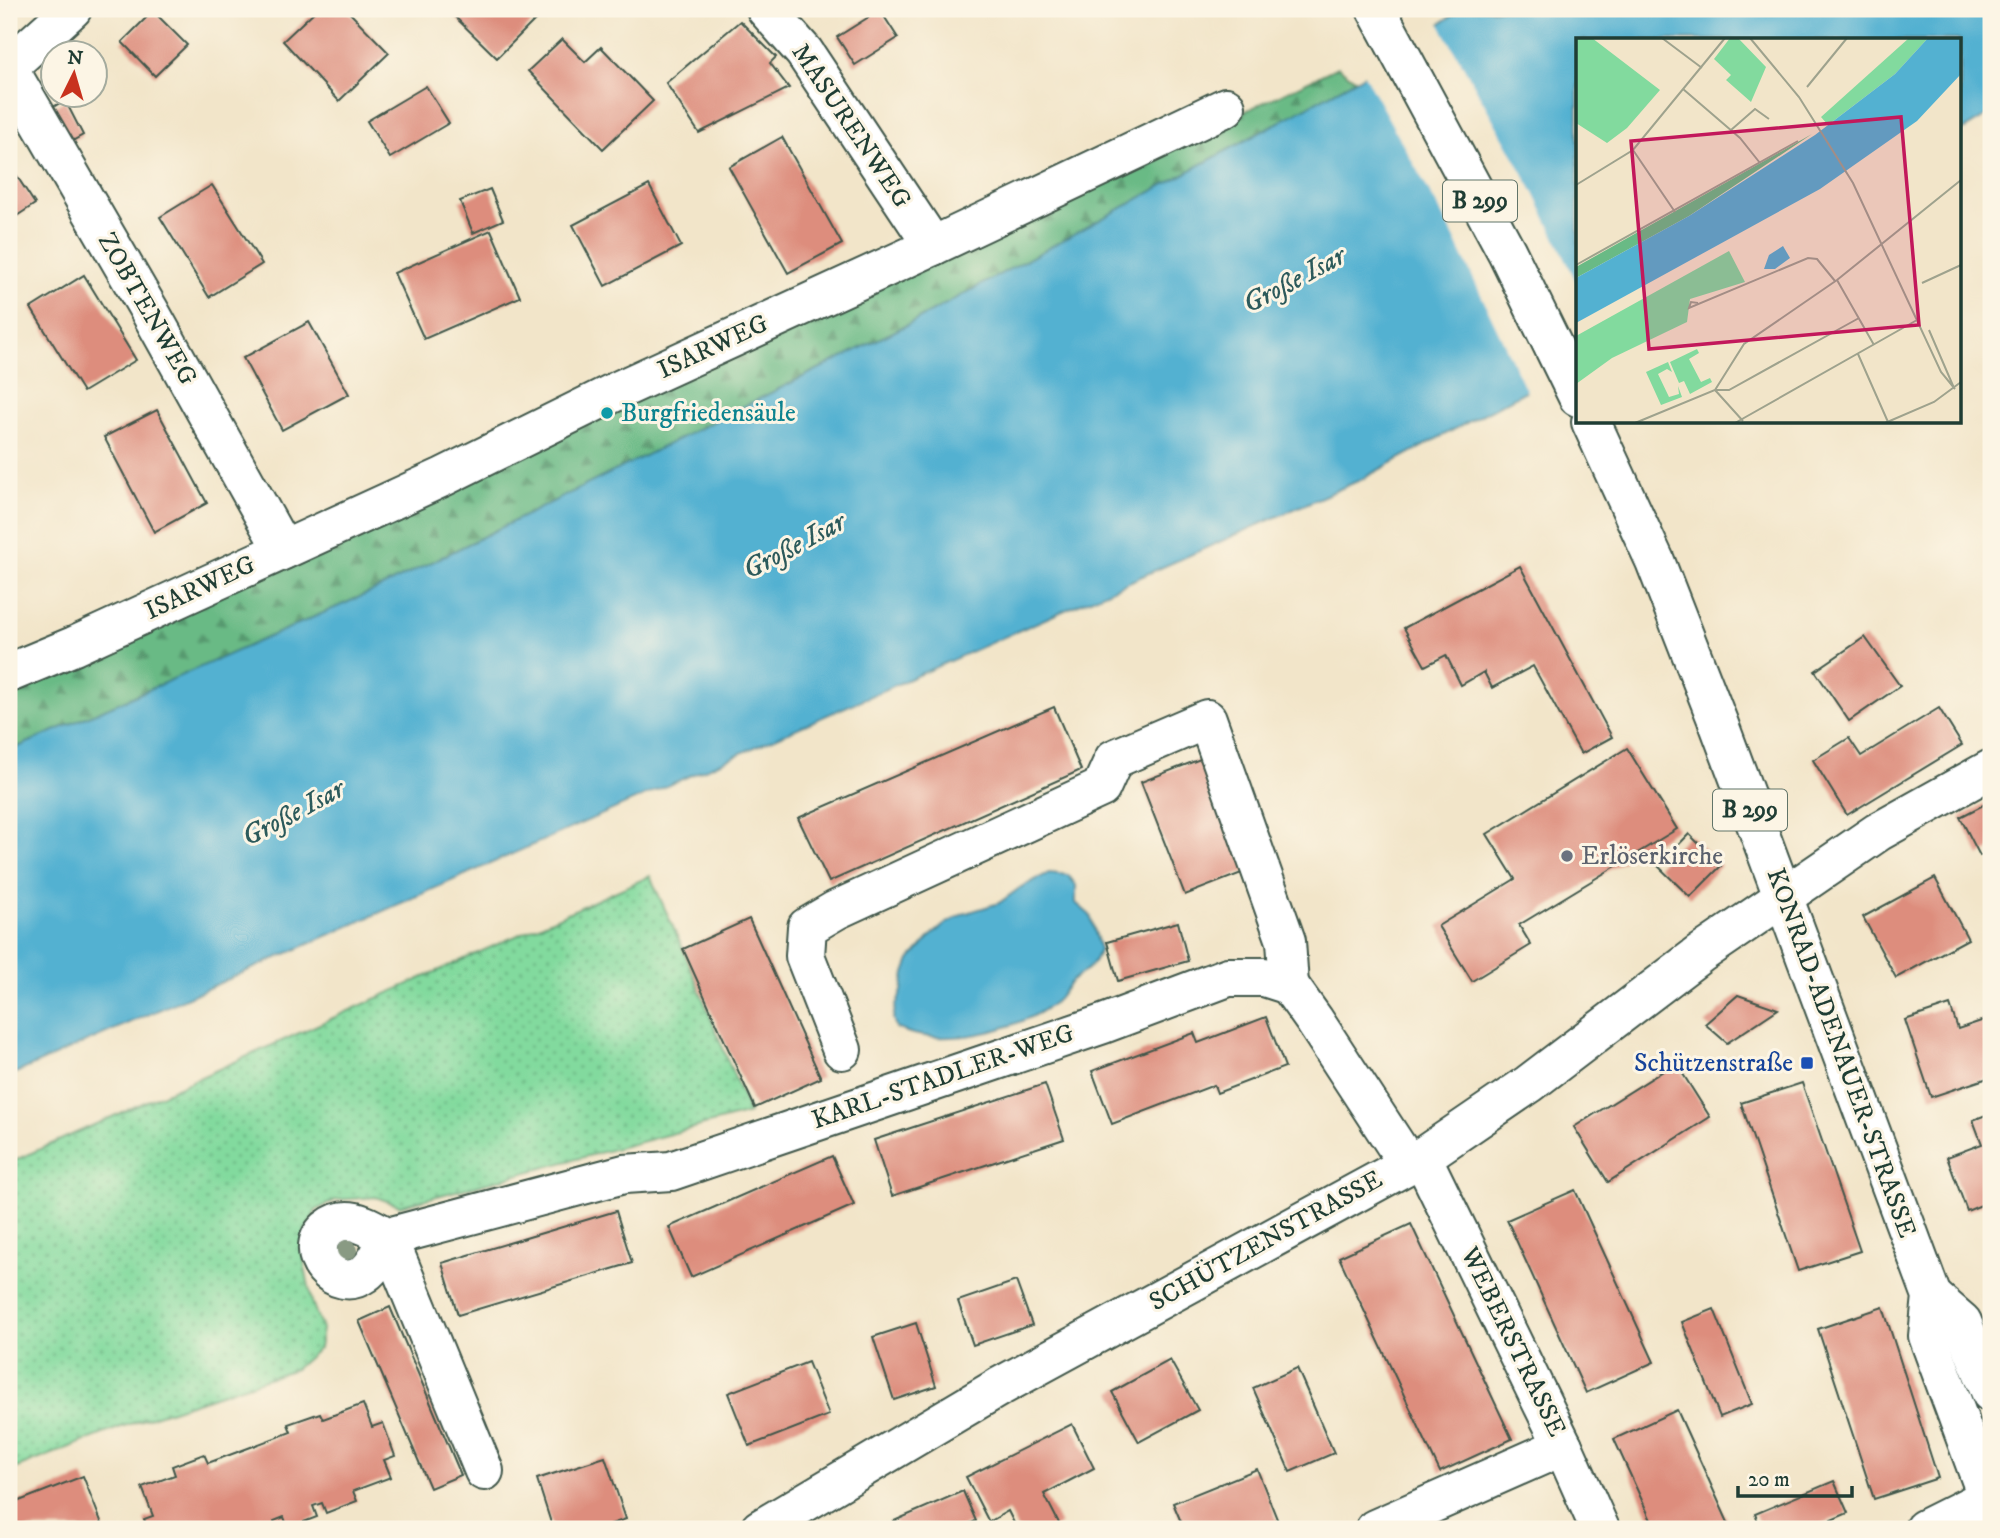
<svg xmlns="http://www.w3.org/2000/svg" width="2000" height="1538" viewBox="0 0 2000 1538" font-family="'IM FELL DW Pica',serif">
<style>
.forest{fill:url(#forest-firs);stroke:#447c5c;stroke-width:2}
.garden{fill:url(#garden-dots);stroke:#508c69;stroke-width:2}
.water{fill:#53b1d1;stroke:#397782;stroke-width:2}
.pier{fill:#f2e5c9}
.building{fill:#dd8d7d}
.lines{fill:none;stroke-linecap:round;stroke-linejoin:round}
.minor-casing{stroke:#3f564a;stroke-width:42}
.major-casing{stroke:#3f564a;stroke-width:42}
.minor{stroke:#fff;stroke-width:38}
.major{stroke:#fff;stroke-width:38}
.tree{fill:#899a83}
.culture-dot{fill:#0f9aa8;stroke:#fcf5e5;stroke-width:2.5}
.worship-dot{fill:#6b7280;stroke:#fcf5e5;stroke-width:2.5}
.transit-dot{fill:#1a4fb4;stroke:#fcf5e5;stroke-width:2.5}
.labels{text-anchor:middle;dominant-baseline:central;stroke-width:6;stroke-linejoin:round;paint-order:stroke}
.shield{fill:#fcf5e5;stroke:#617469;stroke-width:2}
.shield-label{font-size:24px;font-weight:bold;fill:#1f3d34}
.street-label{font-size:26px;fill:#1f3d34;stroke:#fcf5e5}
.culture-label{font-size:26px;fill:#0d838f;stroke:#fcf5e5;text-anchor:start}
.worship-label{font-size:26px;fill:#5b616d;stroke:#fcf5e5;text-anchor:start}
.transit-label{font-size:26px;fill:#164399;stroke:#fcf5e5;text-anchor:end}
.water-label{font-size:28px;font-style:italic;fill:#2c5a5b;stroke:#fcf5e5}
.inset-road{fill:none;stroke:#9ea28d;stroke-width:2}
.view{fill:#c2185b;fill-opacity:0.15;stroke:#c2185b;stroke-width:3.5}
.inset-edge{fill:none;stroke:#1f3d34;stroke-width:3.5}
</style>
<defs>
<pattern id="forest-firs" width="22" height="20" patternUnits="userSpaceOnUse" patternTransform="scale(1.75)"><rect width="22" height="20" fill="#69ba85"/><path d="M5 1l3.5 6h-7zM16 11l3.5 6h-7z" fill="#56986e"/></pattern>
<pattern id="garden-dots" width="8" height="8" patternUnits="userSpaceOnUse" patternTransform="scale(1.75)"><rect width="8" height="8" fill="#82da9e"/><path d="M2 2h.1M6 6h.1" fill="none" stroke="#6ab282" stroke-width="1.8" stroke-linecap="round"/></pattern>
</defs>
<rect width="100%" height="100%" fill="#fcf5e5"/>
<filter id="ink" filterUnits="userSpaceOnUse"><feTurbulence type="fractalNoise" baseFrequency=".0143" numOctaves="2"/><feDisplacementMap in="SourceGraphic" scale="14" xChannelSelector="R" yChannelSelector="G"/><feConvolveMatrix kernelMatrix="1 2 1 2 8 2 1 2 1" color-interpolation-filters="sRGB"/></filter>
<filter id="wash" filterUnits="userSpaceOnUse"><feTurbulence type="fractalNoise" baseFrequency=".00686" numOctaves="4" result="noise"/><feDisplacementMap in="SourceGraphic" scale="28" xChannelSelector="R" yChannelSelector="G"/><feGaussianBlur stdDeviation="1.57" result="paint"/><feColorMatrix in="noise" values="0 0 0 0 0 0 0 0 0 0 0 0 0 0 0 0 0 1.4 0 .05"/><feComposite in="paint" operator="in"/></filter>
<g filter="url(#wash)">
<rect width="100%" height="100%" fill="#f2e5c9"/>
<polygon class="forest" points="1338,67 1356,80 911,323 378,589 9,751 9,686 971,242"/>
<polygon class="garden" points="650,876 683,949 749,1113 400,1206 376,1197 336,1200 316,1210 305,1233 304,1262 312,1302 322,1329 319,1348 295,1369 121,1427 9,1471 9,1163"/>
<g class="water">
<polygon points="1462,9 1991,9 1991,113 1960,132 1960,40 1578,40 1578,363 1360,480 9,1076 9,751 378,589 911,323 1356,80"/>
<path d="M1049 873 1068 875 1076 885V903L1090 915 1100 949C1091 971 1089 966 1073 980 1066 986 1062 996 1056 1001 1019 1032 939 1049 896 1028L893 1018 896 1005 902 991 905 973 910 960 931 936 944 925 963 914 999 903 1021 887Z"/>
</g>
<polygon class="pier" points="1438,21 1533,191 1578,285 1578,367 1528,394 1450,229 1362,71"/>
<g id="blocks">
<g class="building">
<polygon points="317,9 346,9 389,53 339,101 283,41"/>
<polygon points="447,9 528,9 537,18 497,58"/>
<polygon points="880,10 898,38 855,65 837,37"/>
<polygon points="153,11 187,45 155,76 122,42"/>
<polygon points="740,21 776,57 770,63 789,88 699,133 666,83"/>
<polygon points="562,39 585,62 601,47 653,101 603,149 528,71"/>
<polygon points="426,86 449,123 390,158 367,121"/>
<polygon points="65,100 83,135 65,145 45,112"/>
<polygon points="782,137 842,244 788,273 729,167"/>
<polygon points="9,164 35,204 9,221"/>
<polygon points="212,185 262,264 209,297 160,217"/>
<polygon points="649,185 681,246 605,286 573,225"/>
<polygon points="490,189 503,220 473,233 460,201"/>
<polygon points="491,230 520,297 424,339 394,273"/>
<polygon points="84,275 136,360 83,392 31,308"/>
<polygon points="309,322 349,394 282,430 243,358"/>
<polygon points="157,410 207,503 154,532 104,437"/>
<polygon points="1520,566 1612,737 1581,754 1533,666 1492,688 1484,672 1461,685 1446,655 1425,666 1404,628"/>
<polygon points="1865,637 1900,686 1849,721 1815,671"/>
<polygon points="1054,707 1081,770 829,882 798,818"/>
<polygon points="1939,708 1962,745 1847,815 1813,760 1849,738 1861,756"/>
<polygon points="1627,748 1677,829 1519,925 1531,945 1472,981 1438,926 1515,879 1487,834"/>
<polygon points="1208,756 1252,869 1185,895 1141,782"/>
<polygon points="1991,801 1991,850 1980,856 1960,817"/>
<polygon points="1689,834 1721,866 1690,897 1658,866"/>
<polygon points="1935,878 1968,939 1896,978 1863,917"/>
<polygon points="749,919 821,1078 755,1108 683,949"/>
<polygon points="1178,922 1188,961 1118,981 1107,942"/>
<polygon points="1738,995 1778,1009 1727,1043 1705,1024"/>
<polygon points="1950,1005 1958,1029 1990,1018 1991,1077 1931,1097 1905,1020"/>
<polygon points="1266,1017 1285,1067 1217,1093 1214,1085 1112,1124 1092,1071 1194,1033 1198,1043"/>
<polygon points="1676,1063 1710,1117 1608,1182 1574,1127"/>
<polygon points="1802,1083 1860,1251 1798,1271 1741,1103"/>
<polygon points="1045,1084 1064,1139 892,1196 874,1140"/>
<polygon points="1991,1113 1991,1201 1967,1211 1947,1157 1982,1144 1973,1120"/>
<polygon points="832,1156 854,1205 691,1277 669,1227"/>
<polygon points="1575,1190 1654,1362 1586,1393 1507,1220"/>
<polygon points="616,1211 632,1263 458,1315 442,1263"/>
<polygon points="1411,1224 1512,1439 1440,1472 1339,1257"/>
<polygon points="1016,1281 1032,1325 973,1345 958,1301"/>
<polygon points="390,1307 461,1475 430,1488 359,1321"/>
<polygon points="1883,1307 1938,1478 1874,1499 1818,1329"/>
<polygon points="1714,1309 1752,1404 1720,1417 1682,1322"/>
<polygon points="916,1323 936,1386 894,1400 873,1337"/>
<polygon points="1170,1360 1198,1410 1139,1442 1112,1392"/>
<polygon points="808,1362 829,1415 749,1446 728,1393"/>
<polygon points="1297,1368 1334,1453 1290,1472 1253,1388"/>
<polygon points="363,1404 372,1427 383,1423 395,1456 384,1460 391,1477 353,1491 357,1501 326,1513 322,1503 313,1506 317,1517 288,1528 284,1517 274,1521 277,1529 148,1529 144,1519 153,1516 142,1487 175,1475 172,1466 204,1454 208,1463 291,1432 288,1424 320,1413 323,1419"/>
<polygon points="1677,1410 1731,1529 1655,1529 1614,1439"/>
<polygon points="1072,1424 1094,1468 1044,1494 1060,1525 1051,1529 1017,1529 1008,1511 989,1522 966,1477"/>
<polygon points="605,1457 626,1519 611,1524 613,1529 553,1529 537,1479"/>
<polygon points="1257,1469 1281,1529 1184,1529 1173,1503"/>
<polygon points="83,1476 104,1529 9,1529 9,1505"/>
<polygon points="1834,1481 1848,1513 1810,1529 1761,1529 1755,1514"/>
<polygon points="963,1491 976,1521 958,1529 898,1529 894,1521"/>
</g>
</g>
</g>
<g filter="url(#ink)">
<use href="#blocks" fill-opacity="0" stroke="#3f564a" stroke-width="2"/>
<g class="lines">
<defs>
<g id="minor">
<polyline points="766,9 804,52 933,246"/>
<polyline points="9,66 72,9"/>
<polyline points="9,69 149,310 283,550"/>
<polyline points="9,673 74,646 443,477 619,390 933,246 1226,107"/>
<polyline points="842,1050 805,956 807,927 836,910 1101,788 1114,759 1207,719 1286,941 1289,985"/>
<polyline points="1422,1157 1563,1446 1600,1529"/>
<path d="M484 1471 388 1237C376 1231 361 1221 347 1221 340 1221 333 1224 327 1229 301 1253 336 1294 364 1274 376 1266 382 1249 388 1237L624 1174 671 1171 1103 1024 1228 977H1264L1289 985 1314 1020 1408 1164"/>
<polyline points="760,1529 999,1387 1422,1157 1529,1084 1700,954 1878,832 1991,769"/>
<polyline points="1375,1529 1563,1446"/>
<polyline points="1924,1529 1988,1497"/>
</g>
<g id="major">
<polyline points="1376,9 1507,252 1578,397"/>
<polyline points="1591,422 1655,561 1718,722 1932,1296 1928,1336 1991,1507"/>
<polyline points="1932,1296 1962,1322 1991,1393"/>
</g>
</defs>
<use href="#minor" class="minor-casing"/>
<use href="#major" class="major-casing"/>
<use href="#minor" class="minor"/>
<use href="#major" class="major"/>
</g>
<circle class="tree" cx="347" cy="1250" r="10"/>
</g>
<circle class="culture-dot" cx="607" cy="413" r="7"/>
<circle class="worship-dot" cx="1567" cy="856" r="7"/>
<rect class="transit-dot" x="1800" y="1056" width="14" height="14" rx="3.5"/>
<g class="labels">
<g class="shield">
<rect x="1443" y="180.5" width="74" height="41" rx="5"/>
<rect x="1713" y="789.5" width="74" height="41" rx="5"/>
</g>
<g class="shield-label">
<text x="1480" y="201">B 299</text>
<text x="1750" y="810">B 299</text>
</g>
<g class="street-label">
<text transform="translate(851 126) rotate(56)">MASURENWEG</text>
<text transform="translate(147 309) rotate(60)">ZOBTENWEG</text>
<text transform="translate(713 347) rotate(-25)">ISARWEG</text>
<text transform="translate(200 588) rotate(-25)">ISARWEG</text>
<text transform="translate(1841 1053) rotate(70)">KONRAD-ADENAUER-STRASSE</text>
<text transform="translate(943 1077) rotate(-19)">KARL-STADLER-WEG</text>
<text transform="translate(1266 1241) rotate(-29)">SCHÜTZENSTRASSE</text>
<text transform="translate(1513 1342) rotate(64)">WEBERSTRASSE</text>
</g>
<g class="culture-label">
<text x="621" y="413">Burgfriedensäule</text>
</g>
<g class="worship-label">
<text x="1581" y="856">Erlöserkirche</text>
</g>
<g class="transit-label">
<text x="1793" y="1063">Schützenstraße</text>
</g>
<g class="water-label">
<text transform="translate(1294 280) rotate(-28)">Große Isar</text>
<text transform="translate(794 546) rotate(-28)">Große Isar</text>
<text transform="translate(293 813) rotate(-28)">Große Isar</text>
</g>
</g>
<g transform="translate(1576 38)">
<rect width="385" height="385" fill="#f2e5c9"/>
<path d="M154 0H162L190 29 175 64 150 42 155 37 138 21ZM333 0H352L319 36 252 87 245 79ZM121 311 123 315 113 321 125 344 134 340 136 344 114 356 108 343 103 345 94 324ZM92 324 96 334 91 331 82 336 93 359 103 356 102 348 106 359 85 367 70 334Z" fill="#82da9e"/>
<path d="M236 96 113 178 0 240V229Z" fill="#69ba85"/>
<path d="M0 0H16L84 52 51 90 31 105 0 85ZM153 213 169 244 114 261 111 284 36 320 0 346V298Z" fill="#82da9e"/>
<path d="M352 0H385V36L341 83 244 151 0 285V240L113 178 239 97 319 36ZM207 208 214 220 199 231H188L193 217Z" fill="#53b1d1"/>
<path class="inset-road" d="M86 0 126 30M174 0 223 59 277 145 365 334 379 351M231 49 271 0M107 51 164 100 184 125M155 92 179 71 193 81M57 112 99 174M0 147 57 112 149 0M0 227 222 103M261 242 298 307M346 245 385 227M122 265 115 264 113 270 232 220 241 221 259 243M353 292 378 350M282 316 312 384M139 352H153L283 280M139 352 167 383M59 385 139 352 168 306 261 242 385 142M159 385 341 282M309 385 358 364 385 344"/>
<path class="view" d="M325 79 343 287 73 311 55 103Z"/>
<rect width="385" height="385" class="inset-edge"/>
</g>
<rect width="2000" height="1538" fill="none" stroke="#fcf5e5" stroke-width="35"/>
<g transform="translate(74 74) rotate(5)"><circle r="33" fill="#fcf5e5" stroke="#a4ab9e" stroke-width="2"/>
<path d="M0-5L12 26L0 18L-12 26Z" fill="#c8321e"/>
<text y="-10" font-size="19" font-weight="bold" text-anchor="middle" fill="#1f3d34">N</text>
</g>
<path d="M1738 1486v10h114v-10" fill="none" stroke="#1f3d34" stroke-width="3.5"/>
<text x="1748" y="1486" font-size="21" fill="#1f3d34" stroke="#fcf5e5" stroke-width="5" paint-order="stroke">20 m</text>
</svg>
